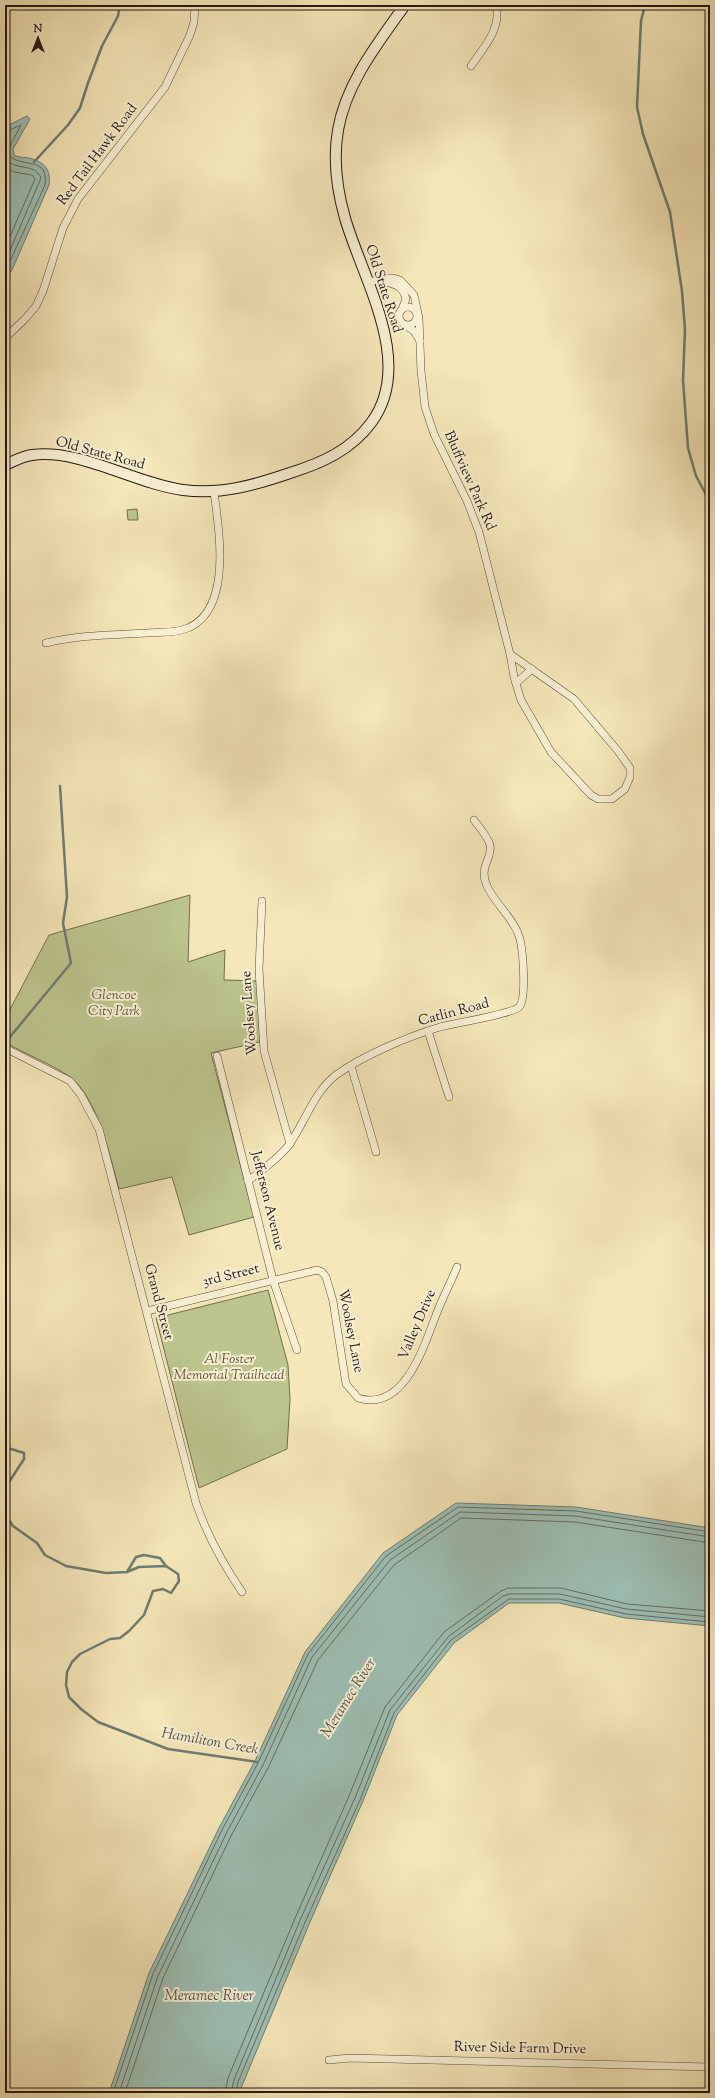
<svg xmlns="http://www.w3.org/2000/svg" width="715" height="2098" viewBox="0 0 715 2098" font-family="'Sorts Mill Goudy',serif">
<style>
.green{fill:#bdc58e;stroke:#706e50}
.water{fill:#9dbfb4;stroke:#6d7c73}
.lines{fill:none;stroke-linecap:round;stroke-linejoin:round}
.shore{stroke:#606b63;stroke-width:1}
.stream{stroke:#6d7c73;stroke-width:2.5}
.street-casing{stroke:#584b3c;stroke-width:8}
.secondary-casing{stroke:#241712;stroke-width:12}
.street{stroke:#f8efd2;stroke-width:7}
.secondary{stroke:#f8efd2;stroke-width:10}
.labels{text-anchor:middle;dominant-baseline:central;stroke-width:4;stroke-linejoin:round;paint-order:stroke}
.street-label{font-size:14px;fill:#241712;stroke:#f8efd2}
.park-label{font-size:14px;font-style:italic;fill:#5a543d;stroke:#f8efd2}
.water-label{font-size:15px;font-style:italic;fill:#4e524b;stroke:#f8efd2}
</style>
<rect width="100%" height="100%" fill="#f5e7b9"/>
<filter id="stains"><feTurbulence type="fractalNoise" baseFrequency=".005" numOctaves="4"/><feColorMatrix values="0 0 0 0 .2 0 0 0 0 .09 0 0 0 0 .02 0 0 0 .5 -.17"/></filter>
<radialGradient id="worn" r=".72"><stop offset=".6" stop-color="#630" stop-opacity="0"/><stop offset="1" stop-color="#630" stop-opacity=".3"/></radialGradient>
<g class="green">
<polygon points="137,509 138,520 128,520 127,510"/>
<path d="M190 895 188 962 225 950 224 980 257 981 260 1042 211 1053 254 1217 189 1235 172 1177 119 1189C110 1157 98 1098 70 1077 50 1063 26 1055 5 1042V1019L49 935Z"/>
<polygon points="268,1290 288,1365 290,1399 287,1449 199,1488 156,1318"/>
</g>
<g class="water">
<path d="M27 116 30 119 13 149 14 155C20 158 23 157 29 158 45 162 51 170 49 185L12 270 5 279V129L11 124Z"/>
<polygon points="456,1503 576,1507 710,1528 710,1626 625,1618 559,1603 509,1603 454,1643 397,1715 363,1801 310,1922 239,2093 109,2093 149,1973 219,1828 255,1761 305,1652 383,1553"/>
</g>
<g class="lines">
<g class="shore">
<path d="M5 132 21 125 9 148 10 156C22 168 49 156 45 185L5 272"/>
<path d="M5 156C12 173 34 161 41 178L5 262"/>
<polyline points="5,167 14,172 32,175 35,179 5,248"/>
<polyline points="113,2093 153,1974 222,1830 258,1763 308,1654 386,1556 458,1507 576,1511 710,1532"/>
<polyline points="119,2093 158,1976 227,1832 263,1765 312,1657 390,1560 460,1512 575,1516 710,1537"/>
<polyline points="125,2093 163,1978 232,1834 268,1768 318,1660 394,1565 461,1518 575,1522 710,1543"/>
<polyline points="225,2093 228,2078 296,1916 349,1796 385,1707 444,1632 501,1591 508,1588 561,1588 627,1604 710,1611"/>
<polyline points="231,2093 234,2080 301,1918 355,1798 390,1710 448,1637 503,1596 509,1594 560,1594 626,1609 710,1617"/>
<polyline points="236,2093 238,2082 306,1920 360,1800 394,1713 451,1640 509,1599 559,1599 626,1614 710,1622"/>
</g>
<g class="stream">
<polyline points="645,5 641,21 637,107 643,134 670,212 682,291 685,330 683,380 688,448 696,476 710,502"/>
<polyline points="34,162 68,125 80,108 88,83 102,46 118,16 120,5"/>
<polyline points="5,1043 71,963 63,923 67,897 60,786"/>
<polyline points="5,1447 24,1453 24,1459 9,1482 5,1495"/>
<polyline points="5,1507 7,1517 13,1526 37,1543 45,1555 66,1566 106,1573 127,1572 139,1567 166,1566 178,1574 179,1581 171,1593 163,1589 153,1591 144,1615 129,1631 120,1638 110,1639 80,1654 72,1662 67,1672 66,1685 69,1697 81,1709 98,1722 168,1749 257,1762"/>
<polyline points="127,1572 136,1557 144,1555 160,1558 166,1566"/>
</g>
<defs>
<g id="street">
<path d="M471 66C483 48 502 29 496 5"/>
<path d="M380 280C393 285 402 283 406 299L402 309"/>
<polyline points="368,283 382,278 393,278 400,280 414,295 419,318 421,371 425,407 434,434 467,501 479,532 510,654 514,677 521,700 551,752 591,795 598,799 612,799 621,792 625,789 630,777 630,768 618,751 574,699 510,654"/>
<circle cx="408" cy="316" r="9"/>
<polyline points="405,325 414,331 420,341"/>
<polyline points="5,338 25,319 36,306 43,291 63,228 78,199 165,87 190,35 194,22 195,5"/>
<path d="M46 643C79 635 112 635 146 633 157 632 171 633 182 630 234 616 219 531 214 492"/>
<polyline points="516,683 532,669"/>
<polyline points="262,901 259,969 264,1051 290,1144"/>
<polyline points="428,1031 449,1097"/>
<path d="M5 1048 70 1081 81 1095 99 1129 196 1503C207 1535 223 1564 242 1592"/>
<polyline points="217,1056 273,1280 297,1350"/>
<polyline points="351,1066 376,1152"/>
<path d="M248 1181C263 1169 278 1159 289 1145 305 1122 314 1092 336 1075 364 1055 407 1037 440 1027 455 1023 512 1014 519 1007 527 999 523 948 519 936 513 917 495 904 487 886 478 867 493 858 490 845 488 837 479 827 474 820"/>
<path d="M147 1311 317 1270 322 1272 326 1277 333 1301 346 1384 358 1398C406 1413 425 1342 438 1310 444 1295 451 1282 457 1267"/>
<polyline points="329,2060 350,2058 710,2067"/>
</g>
<path id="secondary" d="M5 465C14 461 23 456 32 455 79 448 136 484 183 490 221 495 255 485 290 473 322 463 351 450 371 423 416 363 362 278 345 218 337 190 333 159 338 130 346 83 378 43 405 5"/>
</defs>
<use href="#street" class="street-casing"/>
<use href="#secondary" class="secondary-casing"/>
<use href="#street" class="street"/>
<use href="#secondary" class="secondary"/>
</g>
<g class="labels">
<g class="street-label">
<text transform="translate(98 155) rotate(-53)">Red Tail Hawk Road</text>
<text transform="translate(383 289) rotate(72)">Old State Road</text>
<text transform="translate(100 454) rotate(15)">Old State Road</text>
<text transform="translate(469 481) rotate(66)">Bluffview Park Rd</text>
<text transform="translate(250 1013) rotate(-94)">Woolsey Lane</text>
<text transform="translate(454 1013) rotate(-15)">Catlin Road</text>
<text transform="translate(267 1201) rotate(76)">Jefferson Avenue</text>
<text transform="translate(231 1276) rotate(-14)">3rd Street</text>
<text transform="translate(158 1302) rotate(75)">Grand Street</text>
<text transform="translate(418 1325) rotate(-67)">Valley Drive</text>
<text transform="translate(350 1331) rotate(79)">Woolsey Lane</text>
<text transform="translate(520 2049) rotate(1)">River Side Farm Drive</text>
</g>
<g class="park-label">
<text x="114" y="996">Glencoe<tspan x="114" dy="16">City Park</tspan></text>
<text x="229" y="1360">Al Foster<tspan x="229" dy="16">Memorial Trailhead</tspan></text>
</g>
<g class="water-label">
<text transform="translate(349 1698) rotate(-58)">Meramec River</text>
<text transform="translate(210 1742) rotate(10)">Hamiliton Creek</text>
<text x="209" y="1996">Meramec River</text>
</g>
</g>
<rect width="715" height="2098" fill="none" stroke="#f5e7b9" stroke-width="20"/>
<rect x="6" y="6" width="703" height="2086" fill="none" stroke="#241712" stroke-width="2"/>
<rect x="10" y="10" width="695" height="2078" fill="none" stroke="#241712"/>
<g transform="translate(38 38)" stroke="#f8efd2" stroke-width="3" paint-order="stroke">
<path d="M0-3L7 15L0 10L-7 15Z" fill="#241712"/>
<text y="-6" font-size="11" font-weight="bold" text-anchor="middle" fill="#241712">N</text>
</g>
<rect width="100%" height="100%" filter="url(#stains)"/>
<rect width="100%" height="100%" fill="url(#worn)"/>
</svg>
